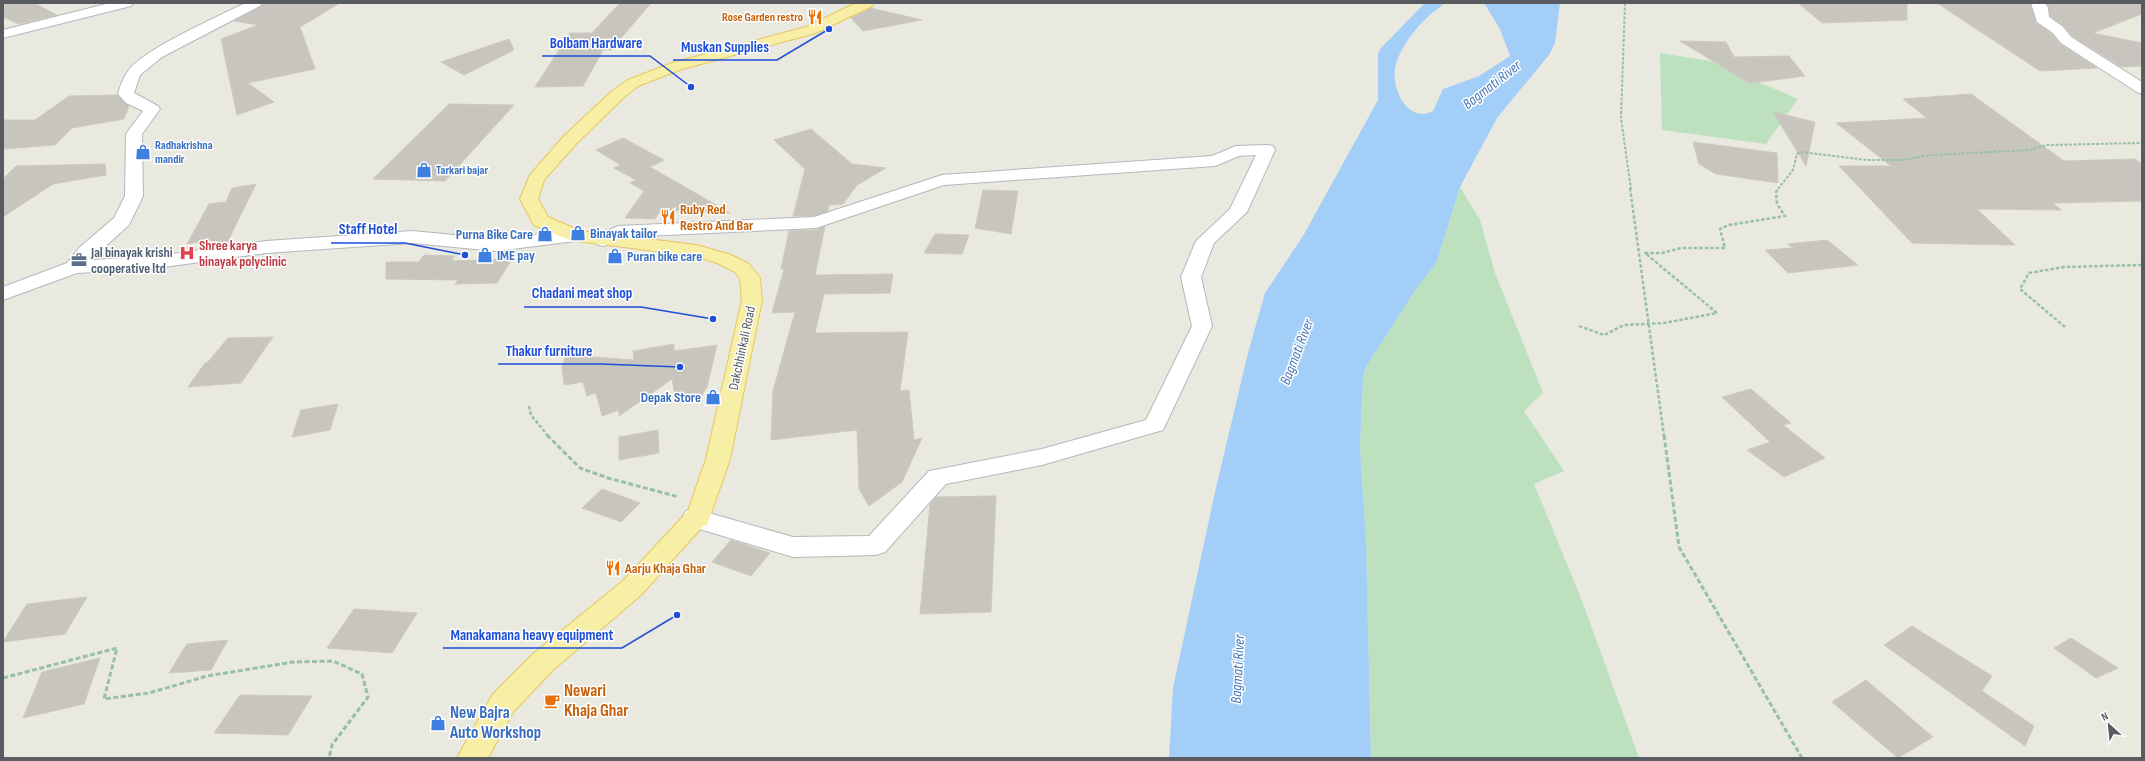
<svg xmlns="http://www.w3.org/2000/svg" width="2145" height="761" viewBox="0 0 2145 761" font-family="'Sofia Sans Condensed',sans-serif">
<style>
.green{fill:#bde1bf}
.water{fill:#a2cef8}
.building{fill:#c8c5be;stroke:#cecabe}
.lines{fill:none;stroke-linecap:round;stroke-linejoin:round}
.minor-casing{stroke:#b5b7bc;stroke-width:2}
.major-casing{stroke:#e5c75d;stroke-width:2}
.path-far2{stroke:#97c0a6;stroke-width:2;stroke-dasharray:3 1.5;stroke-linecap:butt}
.path-far1{stroke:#97c0a6;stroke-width:2.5;stroke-dasharray:3.5 2;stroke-linecap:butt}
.path{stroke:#97c0a6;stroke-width:3;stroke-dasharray:5 2.5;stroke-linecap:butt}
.minor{fill:#fff;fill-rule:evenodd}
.major{fill:#f8efa7;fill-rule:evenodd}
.labels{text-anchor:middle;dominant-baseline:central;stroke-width:3;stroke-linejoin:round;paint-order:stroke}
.far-food-label{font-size:12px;font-weight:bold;fill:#c56008;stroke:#fff;text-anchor:end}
.far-shop-label{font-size:12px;font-weight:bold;fill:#366cbe;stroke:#fff;text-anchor:start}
.food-label{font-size:14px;font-weight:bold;fill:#c56008;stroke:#fff;text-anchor:start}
.shop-label{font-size:14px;font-weight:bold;fill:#366cbe;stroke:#fff;text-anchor:start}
.health-label{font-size:14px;font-weight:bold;fill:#be3a42;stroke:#fff;text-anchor:start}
.service-label{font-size:14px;font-weight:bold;fill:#4e5e75;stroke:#fff;text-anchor:start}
.street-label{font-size:14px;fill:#585b5f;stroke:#fff}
.water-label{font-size:15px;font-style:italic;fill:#4878b8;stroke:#fff}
.near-food-label{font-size:17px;font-weight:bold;fill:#c56008;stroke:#fff;text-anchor:start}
.near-shop-label{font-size:17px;font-weight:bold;fill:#366cbe;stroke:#fff;text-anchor:start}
.leader{fill:none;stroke:#1d4ed8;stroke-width:1.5}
.callout-dot{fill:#1d4ed8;stroke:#fff;stroke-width:1.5}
.callout-label{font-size:15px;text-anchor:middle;font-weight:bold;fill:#1d4ed8;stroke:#fff;stroke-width:3;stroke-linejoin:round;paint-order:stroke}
</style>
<rect width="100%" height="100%" fill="#eae9df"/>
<g class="green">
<polygon points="1660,53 1710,61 1798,99 1766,144 1662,130"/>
<polygon points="1460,187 1480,220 1495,273 1543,393 1524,411 1564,471 1534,484 1581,598 1639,758 1371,758 1366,541 1360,448 1363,378 1366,367 1418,286 1436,264"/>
</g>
<path class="water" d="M1425 3H1445C1424 18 1404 39 1396 64 1389 85 1407 125 1433 111L1443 89 1479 76 1510 56 1500 29 1484 3H1560L1555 43 1549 55 1497 118 1460 187 1436 264 1418 286 1366 367 1363 378 1360 448 1366 541 1371 758H1169L1173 688 1215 492 1248 353 1265 293 1303 236 1378 100V55L1380 49Z"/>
<g class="building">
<polygon points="3,3 34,3 57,15 19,24 3,17"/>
<polygon points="263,3 340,3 300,27 315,69 248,83 274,102 237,115 221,39 258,25 234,21 261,7"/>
<polygon points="620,3 651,3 611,50 603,50 583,86 535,87 570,33 592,33"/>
<polygon points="1798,3 1907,3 1907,20 1822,23"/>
<polygon points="1937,3 2030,3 2036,23 2052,34 2060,44 2097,68 2040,71"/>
<polygon points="2047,3 2142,3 2142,14 2093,33 2142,43 2142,66 2121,67 2072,36 2064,26 2050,16"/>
<polygon points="871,8 922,20 863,31 851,18"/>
<polygon points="509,39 514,50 464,75 441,62"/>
<polygon points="1680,41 1726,42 1734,57 1789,56 1805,76 1751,83 1752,85"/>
<polygon points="1971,94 2064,161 2135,159 2142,164 2142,201 2053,203 2061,210 1977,209 2015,245 1912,243 1839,166 1891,166 1836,123 1927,118 1903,99"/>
<polygon points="117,95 129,106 124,119 72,128 55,145 3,149 3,120 35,120 69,96"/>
<polygon points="449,104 514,105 445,181 373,179"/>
<polygon points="1773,112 1815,122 1806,166"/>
<polygon points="811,129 852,164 886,168 857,185 843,204 829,205 828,211 814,216 793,216 805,169 774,140"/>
<polygon points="623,138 664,160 650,167 730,213 661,210 655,219 625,218 644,191 630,183 636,180 614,168 621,165 596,150"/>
<polygon points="1693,142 1777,153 1778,183 1716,174 1699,164"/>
<polygon points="105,164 106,175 53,184 3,217 3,179 16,166"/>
<polygon points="256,184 226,245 209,247 212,240 187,244 209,204 226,202 232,188"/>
<polygon points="983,190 1018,191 1011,234 975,228"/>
<polygon points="825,226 815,275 893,274 890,293 824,294 815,333 908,332 900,391 909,390 914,440 922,438 902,482 869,506 859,489 857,430 771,440 773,391 795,312 772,313 784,269 781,269 789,231 816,230"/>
<polygon points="935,234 969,235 962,254 924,253"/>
<polygon points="1827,240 1858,265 1788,273 1765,250 1793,248 1788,244"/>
<polygon points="424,255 455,256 451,261 512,259 497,283 455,284 458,280 386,279 386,262 419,262"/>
<polygon points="273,337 241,383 188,387 205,363 208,362 228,338"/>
<polygon points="674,344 674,351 717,345 707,387 699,400 676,399 672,379 619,416 619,410 602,416 596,393 587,396 583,382 564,385 562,367 566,355 634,360 633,351"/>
<polygon points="1751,389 1791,423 1783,425 1825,458 1784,477 1747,450 1770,442 1722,397"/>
<polygon points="338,404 330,430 292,437 301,410"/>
<polygon points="658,430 659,453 619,460 619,437"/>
<polygon points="602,489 640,503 621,522 582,508"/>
<polygon points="996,496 991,612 920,614 930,504 936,497"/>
<polygon points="731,540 770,553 751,576 712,562"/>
<polygon points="87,597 65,634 3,642 27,604"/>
<polygon points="354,609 417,613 392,653 327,648"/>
<polygon points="1912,626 1992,676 1982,691 2034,726 2025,746 1884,645"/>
<polygon points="2071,638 2118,668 2096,678 2054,648"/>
<polygon points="228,640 211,670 169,673 187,644"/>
<polygon points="100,658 84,704 23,718 42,672"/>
<polygon points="1866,680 1933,737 1898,758 1832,702"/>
<polygon points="240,695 312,696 288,735 214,733"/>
</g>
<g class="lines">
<defs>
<g id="minor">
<polygon points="110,3 133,3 131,6 3,38 3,30"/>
<path d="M245 3H262L260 6 162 57 140 75 134 93 158 106 160 109 142 134 143 196 129 225 90 260 149 257 266 241 412 231 496 239 576 230 583 232 585 236 583 240 496 251 412 243 266 253 149 269 77 273 3 300V287L67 263 80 247 114 218 125 196 126 134 143 111 126 103 118 94C120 86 123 78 128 71 145 48 216 18 245 3Z"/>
<polygon points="2031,3 2045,3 2048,8 2049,17 2063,27 2071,37 2142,82 2142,94 2137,92 2061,43 2053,33 2037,22"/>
<polygon points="1267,145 1273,146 1275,150 1247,212 1214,243 1201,277 1212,326 1163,430 1042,465 946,484 885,552 876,555 793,557 686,525 682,518 686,511 695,509 793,537 869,536 929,471 1042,449 1146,420 1192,326 1181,277 1196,241 1230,209 1256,155 1239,156 1215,166 944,185 816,228 622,237 610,244 603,246 596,244 594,240 596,236 618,226 814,217 942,175 1212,156 1236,146"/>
</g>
<polygon id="major" points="856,3 874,3 872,6 816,33 682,69 638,86 623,98 576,144 544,180 538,199 548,217 580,231 697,245 731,255 749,264 757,274 760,278 762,300 730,459 707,525 703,526 641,595 553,670 513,712 488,758 457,758 493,694 533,654 623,581 688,511 706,459 742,300 740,279 735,272 717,263 695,256 569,240 534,225 520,199 530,175 564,136 611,92 628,80 672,63 806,27"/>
</defs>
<use href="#minor" class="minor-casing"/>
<use href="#major" class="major-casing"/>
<g class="path-far2">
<polyline points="1625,3 1621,118 1631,189"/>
<polyline points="1778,189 1793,170 1797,154 1801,152 1867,160 1903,160 1931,155 2030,150 2047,145 2142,143"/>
</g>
<g class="path-far1">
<polyline points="1630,188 1664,436"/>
<polyline points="1579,326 1604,335 1624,325 1664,323 1717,313 1645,253 1662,253 1681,248 1725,248 1720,229 1729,225 1785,216 1777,204 1776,192 1779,188"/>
<polyline points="2065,327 2020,289 2029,273 2064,267 2142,265"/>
<polyline points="529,406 531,415 548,436"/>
</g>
<g class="path">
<polyline points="547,435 580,468 608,478 679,497"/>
<polyline points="1664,435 1679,547 1802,758"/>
<polyline points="3,678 117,648 104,699 149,693 207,676 293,662 333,661 362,674 368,697 332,745 329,758"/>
</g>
<use href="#minor" class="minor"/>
<use href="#major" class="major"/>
</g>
<defs>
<symbol id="restaurant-bare" viewBox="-9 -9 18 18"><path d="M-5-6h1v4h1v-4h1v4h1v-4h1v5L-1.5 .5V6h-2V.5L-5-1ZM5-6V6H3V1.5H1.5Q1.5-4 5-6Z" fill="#e8710a" stroke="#fff" stroke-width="2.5" paint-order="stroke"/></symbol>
<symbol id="shop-bare" viewBox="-9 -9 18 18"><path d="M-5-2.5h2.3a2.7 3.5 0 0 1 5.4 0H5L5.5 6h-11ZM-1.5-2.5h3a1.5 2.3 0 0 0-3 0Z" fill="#3f7fe0" stroke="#fff" stroke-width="2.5" paint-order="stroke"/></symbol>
<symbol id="hospital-bare" viewBox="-9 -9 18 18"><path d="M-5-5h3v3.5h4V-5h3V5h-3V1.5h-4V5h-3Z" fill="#e0444e" stroke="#fff" stroke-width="2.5" paint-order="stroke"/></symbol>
<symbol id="office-bare" viewBox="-9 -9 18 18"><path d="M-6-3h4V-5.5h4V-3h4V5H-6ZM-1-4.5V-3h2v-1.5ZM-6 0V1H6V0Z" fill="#5c6f8a" stroke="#fff" stroke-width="2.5" paint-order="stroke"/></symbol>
<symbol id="cafe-bare" viewBox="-9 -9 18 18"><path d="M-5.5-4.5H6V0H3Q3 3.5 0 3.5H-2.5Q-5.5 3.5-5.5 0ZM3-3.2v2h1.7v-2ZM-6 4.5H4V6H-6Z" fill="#e8710a" stroke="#fff" stroke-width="2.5" paint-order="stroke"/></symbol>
</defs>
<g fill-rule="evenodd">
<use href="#restaurant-bare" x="804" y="6" width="22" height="22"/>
<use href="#shop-bare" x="132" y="141" width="22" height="22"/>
<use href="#shop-bare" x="413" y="159" width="22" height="22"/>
<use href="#restaurant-bare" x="657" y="206" width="22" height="22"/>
<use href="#shop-bare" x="567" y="222" width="22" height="22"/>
<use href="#shop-bare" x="534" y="223" width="22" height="22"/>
<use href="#hospital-bare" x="176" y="242" width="22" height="22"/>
<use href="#shop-bare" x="474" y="244" width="22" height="22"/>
<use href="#shop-bare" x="604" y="245" width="22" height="22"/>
<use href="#office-bare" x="68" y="249" width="22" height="22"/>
<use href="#shop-bare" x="702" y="386" width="22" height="22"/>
<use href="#restaurant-bare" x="602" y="557" width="22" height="22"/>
<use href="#cafe-bare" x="541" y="690" width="22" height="22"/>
<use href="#shop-bare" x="427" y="712" width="22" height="22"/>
</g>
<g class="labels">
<g class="far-food-label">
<text x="803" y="17">Rose Garden restro</text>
</g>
<g class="far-shop-label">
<text x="155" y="145">Radhakrishna<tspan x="155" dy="14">mandir</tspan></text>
<text x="436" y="170">Tarkari bajar</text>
</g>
<g class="food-label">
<text x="680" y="209">Ruby Red<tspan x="680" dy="16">Restro And Bar</tspan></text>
<text x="625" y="568">Aarju Khaja Ghar</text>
</g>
<g class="shop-label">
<text x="590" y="233">Binayak tailor</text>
<text x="533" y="234" text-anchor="end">Purna Bike Care</text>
<text x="497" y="255">IME pay</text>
<text x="627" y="256">Puran bike care</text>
<text x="701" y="397" text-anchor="end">Depak Store</text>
</g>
<g class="health-label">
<text x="199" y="245">Shree karya<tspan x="199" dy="16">binayak polyclinic</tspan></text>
</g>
<g class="service-label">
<text x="91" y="252">Jal binayak krishi<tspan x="91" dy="16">cooperative ltd</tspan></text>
</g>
<g class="street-label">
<text transform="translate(742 348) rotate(-78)">Dakchhinkali Road</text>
</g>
<g class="water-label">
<text transform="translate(1492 85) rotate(-38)">Bagmati River</text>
<text transform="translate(1297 352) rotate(-69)">Bagmati River</text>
<text transform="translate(1238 669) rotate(-87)">Bagmati River</text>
</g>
<g class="near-food-label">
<text x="564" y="691">Newari<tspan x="564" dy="20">Khaja Ghar</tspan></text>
</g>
<g class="near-shop-label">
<text x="450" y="713">New Bajra<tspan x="450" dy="20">Auto Workshop</tspan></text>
</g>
</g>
<path class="leader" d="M691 87L650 56H542M829 29L777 60H673M465 255L405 243H331M713 319L641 307H524M680 367L601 364H498M677 615L622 648H443"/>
<g class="callout-dot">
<circle cx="691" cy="87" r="4"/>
<circle cx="829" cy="29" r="4"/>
<circle cx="465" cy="255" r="4"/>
<circle cx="713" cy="319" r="4"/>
<circle cx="680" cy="367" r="4"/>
<circle cx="677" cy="615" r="4"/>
</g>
<g class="callout-label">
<text x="596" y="48">Bolbam Hardware</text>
<text x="725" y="52">Muskan Supplies</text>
<text x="368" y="234">Staff Hotel</text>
<text x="582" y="298">Chadani meat shop</text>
<text x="549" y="356">Thakur furniture</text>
<text x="532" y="640">Manakamana heavy equipment</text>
</g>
<rect width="2145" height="761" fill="none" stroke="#585b5f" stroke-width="8"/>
<g transform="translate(2109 725) rotate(333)" stroke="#ffffff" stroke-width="3" paint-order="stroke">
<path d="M0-3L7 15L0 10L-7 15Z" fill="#585b5f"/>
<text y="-6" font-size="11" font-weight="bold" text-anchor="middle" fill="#585b5f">N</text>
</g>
</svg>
